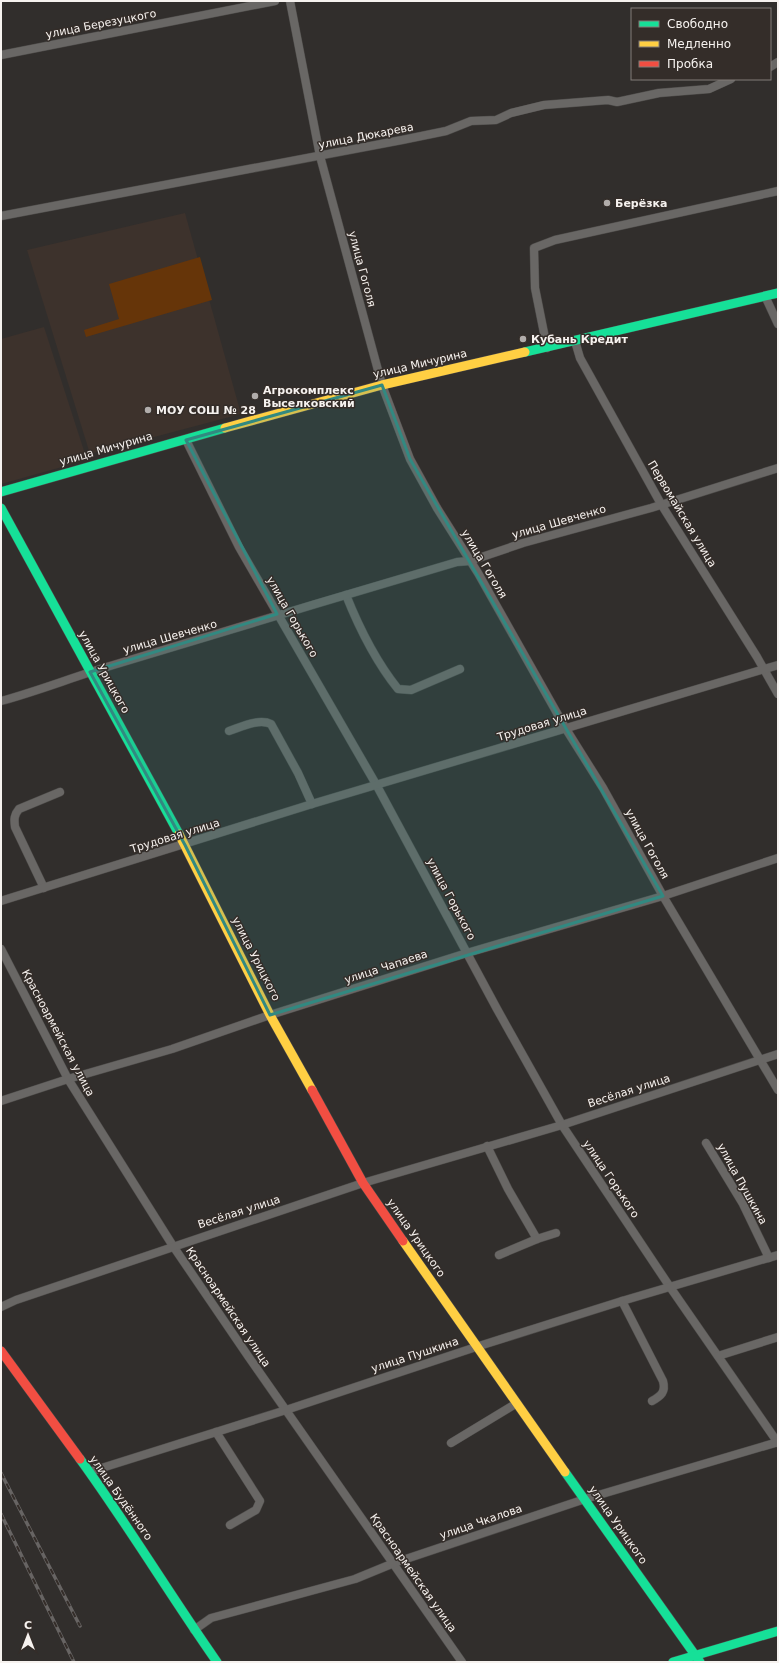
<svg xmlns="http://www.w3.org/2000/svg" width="779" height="1663" viewBox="0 0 779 1663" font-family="'DejaVu Sans',sans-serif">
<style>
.built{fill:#3d322c}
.garden{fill:#663509}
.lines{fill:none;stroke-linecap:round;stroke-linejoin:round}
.street-casing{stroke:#4d4b49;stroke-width:9}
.fast-casing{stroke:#4d4b49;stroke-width:10}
.slow-casing{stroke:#4d4b49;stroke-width:10}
.jam-casing{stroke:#4d4b49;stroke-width:10}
.street{stroke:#696765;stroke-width:8}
.fast{stroke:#16e098;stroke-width:9}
.slow{stroke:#ffcf43;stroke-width:9}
.jam{stroke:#f24e42;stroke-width:9}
.rail-casing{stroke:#676463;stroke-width:3.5}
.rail{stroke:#342d29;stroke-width:2;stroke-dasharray:6;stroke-linecap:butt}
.marked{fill:#328981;fill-opacity:0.2;stroke:#328981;stroke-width:3;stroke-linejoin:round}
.poi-dot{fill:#b1adab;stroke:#342d29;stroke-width:1.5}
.labels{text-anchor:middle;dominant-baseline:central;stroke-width:3;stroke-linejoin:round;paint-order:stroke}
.street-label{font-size:11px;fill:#f6f2ef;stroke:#342d29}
.poi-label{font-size:11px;font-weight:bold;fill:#f6f2ef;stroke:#342d29;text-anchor:start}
</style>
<rect width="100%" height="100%" fill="#312e2c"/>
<g class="built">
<polygon points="185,213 241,414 90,454 27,250"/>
<polygon points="44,327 87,460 1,484 1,339"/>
</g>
<polygon class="garden" points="200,257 212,300 86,337 84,330 119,319 109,284"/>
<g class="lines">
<defs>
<g id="street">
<polyline points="290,1 320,156 382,385 410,459 437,508 478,573 566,729 603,788 663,896 778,1090"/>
<polyline points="1,55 275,1"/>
<polyline points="770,67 778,62"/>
<polyline points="1,216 402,140 446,131 471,121 496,120 511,113 544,105 608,100 617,102 659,93 709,89 731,79"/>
<polyline points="765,296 778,324"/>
<polyline points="575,341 580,358 661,504 757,657 778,694"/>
<polyline points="547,348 535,288 534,248 555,240 778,191"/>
<polyline points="186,440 239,547 377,786 497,1009 562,1125 670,1287 778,1443"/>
<path d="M346 595C358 625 377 663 398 689L411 690 460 669"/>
<path d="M1 701C38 691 73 677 110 666 226 631 341 596 457 562L470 561 523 543 651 508 778 468"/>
<path d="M229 731C241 727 259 718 271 724L298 773 312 804"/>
<path d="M44 888 15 827C14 819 14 815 19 809L60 792"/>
<polyline points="1,901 312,804 778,665"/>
<polyline points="1,949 68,1079 173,1246 248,1356 462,1662"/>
<polyline points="1,1101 68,1079 172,1049 270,1015 467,953 663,896 778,858"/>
<polyline points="706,1143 743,1204 769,1258"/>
<polyline points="487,1146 508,1189 537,1239"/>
<polyline points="499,1255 537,1239 556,1233"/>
<path d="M622 1301 663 1381C666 1392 661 1396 652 1401"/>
<polyline points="1,1307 16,1300 363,1183 562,1125 778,1054"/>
<polyline points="718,1356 778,1337"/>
<polyline points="216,1432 260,1501 256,1510 230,1525"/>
<polyline points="451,1443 517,1403"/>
<polyline points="89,1472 286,1410 476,1347 622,1301 778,1255"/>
<polyline points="194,1630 211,1618 355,1579 394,1563 585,1499 778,1442"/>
</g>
<g id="fast">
<polyline points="525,352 778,293"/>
<polyline points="1,492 225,428"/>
<polyline points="1,508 179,834"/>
<path d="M80 1459C128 1525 170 1595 217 1662"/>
<polyline points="565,1472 700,1662"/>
<polyline points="673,1662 778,1631"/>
</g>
<g id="slow">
<polyline points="225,428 382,385 525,352"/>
<polyline points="179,834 270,1015 312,1090"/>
<polyline points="403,1241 565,1472"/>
</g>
<g id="jam">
<polyline points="312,1090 363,1183 403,1241"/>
<polyline points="1,1351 80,1459"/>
</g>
</defs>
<use href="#street" class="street-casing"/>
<use href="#fast" class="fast-casing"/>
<use href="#slow" class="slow-casing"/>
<use href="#jam" class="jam-casing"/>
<use href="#street" class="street"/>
<use href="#fast" class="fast"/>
<use href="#slow" class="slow"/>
<use href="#jam" class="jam"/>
<defs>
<g id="rail">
<polyline points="1,1473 80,1626"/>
<polyline points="1,1514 74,1662"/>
</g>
</defs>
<use href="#rail" class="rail-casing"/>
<use href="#rail" class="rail"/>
</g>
<path class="marked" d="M382 385 410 459 663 896 270 1015 185 845 90 672 277 614 186 440Z"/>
<g class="poi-dot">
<circle cx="607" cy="203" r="4"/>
<circle cx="523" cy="339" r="4"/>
<circle cx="255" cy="396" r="4"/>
<circle cx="148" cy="410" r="4"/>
</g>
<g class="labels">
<g class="street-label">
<text transform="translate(101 24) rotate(-11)">улица Березуцкого</text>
<text transform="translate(366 136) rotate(-11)">улица Дюкарева</text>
<text transform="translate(362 269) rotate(75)">улица Гоголя</text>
<text transform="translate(420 364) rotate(-13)">улица Мичурина</text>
<text transform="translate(106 449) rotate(-16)">улица Мичурина</text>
<text transform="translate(682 514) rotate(59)">Первомайская улица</text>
<text transform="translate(559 522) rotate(-16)">улица Шевченко</text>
<text transform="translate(484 564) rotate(59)">улица Гоголя</text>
<text transform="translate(292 617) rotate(60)">улица Горького</text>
<text transform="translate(170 637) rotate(-16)">улица Шевченко</text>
<text transform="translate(104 672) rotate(61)">улица Урицкого</text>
<text transform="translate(542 724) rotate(-17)">Трудовая улица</text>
<text transform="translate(175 836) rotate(-17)">Трудовая улица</text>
<text transform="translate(647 844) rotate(61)">улица Гоголя</text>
<text transform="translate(451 899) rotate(62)">улица Горького</text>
<text transform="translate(256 959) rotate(63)">улица Урицкого</text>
<text transform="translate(386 967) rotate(-18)">улица Чапаева</text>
<text transform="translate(58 1033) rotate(62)">Красноармейская улица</text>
<text transform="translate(629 1091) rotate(-18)">Весёлая улица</text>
<text transform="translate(611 1179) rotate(56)">улица Горького</text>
<text transform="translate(742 1184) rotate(61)">улица Пушкина</text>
<text transform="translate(239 1212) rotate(-18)">Весёлая улица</text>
<text transform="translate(416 1238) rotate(55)">улица Урицкого</text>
<text transform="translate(228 1307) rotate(56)">Красноармейская улица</text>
<text transform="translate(415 1355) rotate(-18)">улица Пушкина</text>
<text transform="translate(121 1498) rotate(55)">улица Будённого</text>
<text transform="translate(481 1522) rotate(-19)">улица Чкалова</text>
<text transform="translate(618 1525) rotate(55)">улица Урицкого</text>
<text transform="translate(413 1573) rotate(55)">Красноармейская улица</text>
</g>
<g class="poi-label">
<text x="615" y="203">Берёзка</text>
<text x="531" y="339">Кубань Кредит</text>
<text x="263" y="390">Агрокомплекс<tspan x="263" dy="13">Выселковский</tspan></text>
<text x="156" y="410">МОУ СОШ № 28</text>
</g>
</g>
<rect width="779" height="1663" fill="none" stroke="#f6f2ef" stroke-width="4"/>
<rect x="631" y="8" width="140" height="72" fill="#342d29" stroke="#827c78"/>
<rect x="639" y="21" width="20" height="6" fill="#16e098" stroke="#827c78"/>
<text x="667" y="28" font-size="12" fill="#f6f2ef">Свободно</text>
<rect x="639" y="41" width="20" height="6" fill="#ffcf43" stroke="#827c78"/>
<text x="667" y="48" font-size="12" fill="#f6f2ef">Медленно</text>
<rect x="639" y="61" width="20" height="6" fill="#f24e42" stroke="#827c78"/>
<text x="667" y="68" font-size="12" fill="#f6f2ef">Пробка</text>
<g transform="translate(28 1635)" stroke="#342d29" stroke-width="3" paint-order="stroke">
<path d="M0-3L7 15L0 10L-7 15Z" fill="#f6f2ef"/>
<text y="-6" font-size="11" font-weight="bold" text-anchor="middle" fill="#f6f2ef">С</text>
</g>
</svg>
